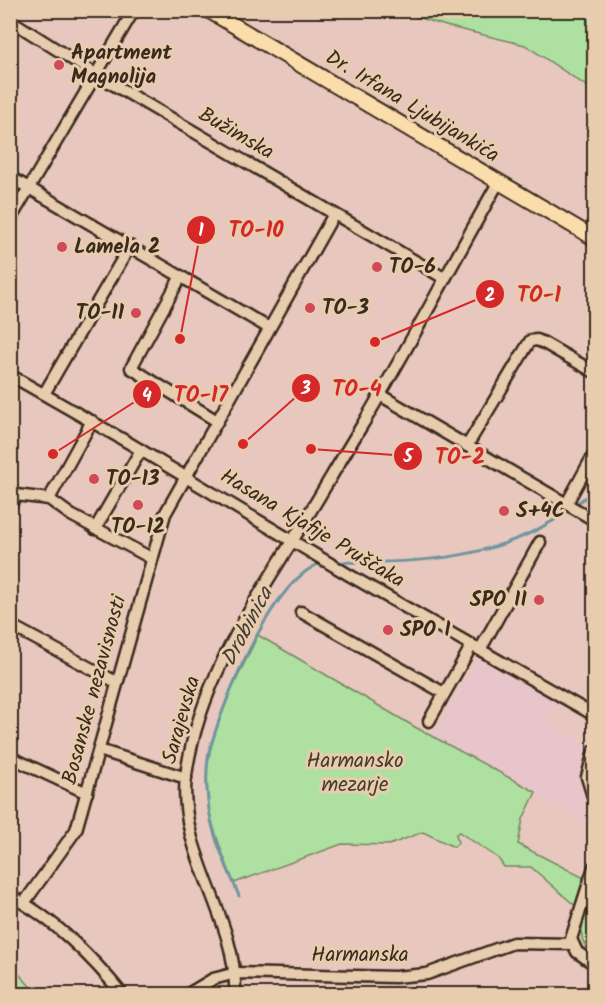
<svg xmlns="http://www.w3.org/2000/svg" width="605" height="1005" viewBox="0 0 605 1005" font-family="Kalam,sans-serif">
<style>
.built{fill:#e8c5ca}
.green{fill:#aee0a2;stroke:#748560;stroke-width:1.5}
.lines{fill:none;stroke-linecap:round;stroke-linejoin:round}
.stream{stroke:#6f959e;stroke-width:3}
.minor-casing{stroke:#3b2a1e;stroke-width:15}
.major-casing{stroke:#3b2a1e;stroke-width:18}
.minor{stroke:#e7ccae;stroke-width:10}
.major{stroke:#faddab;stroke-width:14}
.poi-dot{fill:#d1495b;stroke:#e7ccae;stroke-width:2}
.labels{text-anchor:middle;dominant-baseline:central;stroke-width:6;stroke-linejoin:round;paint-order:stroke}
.poi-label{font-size:21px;font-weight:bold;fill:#3b2a1e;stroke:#e7ccae;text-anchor:start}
.street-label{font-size:21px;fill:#3b2a1e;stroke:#e7ccae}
.park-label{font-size:21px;fill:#463c2b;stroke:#e7ccae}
.water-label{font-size:22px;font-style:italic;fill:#443c33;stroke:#e7ccae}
.leader{fill:none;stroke:#d62828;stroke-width:2}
.callout-dot{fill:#d62828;stroke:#e7ccae;stroke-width:2}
.mark-label{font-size:18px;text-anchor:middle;font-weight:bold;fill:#fff}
.callout-label{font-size:22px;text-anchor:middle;font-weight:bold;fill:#d62828;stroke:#e7ccae;stroke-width:6;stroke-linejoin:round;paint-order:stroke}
</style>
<rect width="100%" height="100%" fill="#e8c8be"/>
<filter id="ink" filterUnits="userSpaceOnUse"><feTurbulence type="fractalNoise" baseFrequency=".0167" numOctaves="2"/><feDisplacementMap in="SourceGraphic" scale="12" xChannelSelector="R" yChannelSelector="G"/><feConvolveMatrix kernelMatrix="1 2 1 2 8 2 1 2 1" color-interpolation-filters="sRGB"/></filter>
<g filter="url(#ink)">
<polygon class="built" points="480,655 557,700 545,722 594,748 589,765 594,800 594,829 536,792 432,736"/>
<g class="green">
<polygon points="398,11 594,11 594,91 525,45 446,26"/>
<path d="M258 635 415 727 536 792 523 819 518 844 590 881 580 910 531 867H504L498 858 459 832 456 834 458 843 454 847 423 832 389 845 342 844 234 883C224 857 213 831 208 804 198 746 234 686 258 635Z"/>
<path d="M594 892V954C570 939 587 913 594 892Z"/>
<polygon points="10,964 37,994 11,994"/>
</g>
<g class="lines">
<g class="stream">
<polyline points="586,10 589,23 594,30"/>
<polyline points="594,243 594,262"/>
<polyline points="575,505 594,491"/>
<path d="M335 562C415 564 504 560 570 509"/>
<path d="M239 896C227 866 210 833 208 800 206 783 206 762 211 745 226 696 272 579 323 562"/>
</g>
<defs>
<g id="minor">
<polyline points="10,20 97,75 444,278"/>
<polyline points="10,177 269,328"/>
<polyline points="10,220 134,10"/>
<polyline points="181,276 131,368 217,421"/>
<polyline points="10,375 129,443 349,575 594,715"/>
<polyline points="44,394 130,246"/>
<polyline points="380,395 594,520"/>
<polyline points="467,446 530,341 537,340 544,343 594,372"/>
<polyline points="16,495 49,499 71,515 151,558"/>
<polyline points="49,499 92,421"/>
<polyline points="567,503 594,454"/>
<polyline points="10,506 16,495 11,492"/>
<polyline points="95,529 141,450"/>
<polyline points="301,612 444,693"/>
<polyline points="10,625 116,682"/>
<polyline points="480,650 540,542"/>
<polyline points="429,721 472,645"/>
<polyline points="99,750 186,778"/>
<polyline points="594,751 587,777 594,800"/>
<polyline points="10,757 87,793"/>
<polyline points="594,867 571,939 577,952 594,964"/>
<path d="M10 896C51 916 94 959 122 994"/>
<polyline points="24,903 76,830 165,514 334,214"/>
<polyline points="188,994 213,979 236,973 395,977 427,974 513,943 572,944"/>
<path d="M235 994C238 918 177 853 186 776 197 690 246 615 291 543 315 505 337 466 361 427 409 347 452 264 498 183"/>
</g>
<polyline id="major" points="208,10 594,238"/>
</defs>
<use href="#minor" class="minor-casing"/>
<use href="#major" class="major-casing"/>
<use href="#minor" class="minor"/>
<use href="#major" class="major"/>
</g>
</g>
<g class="poi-dot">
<circle cx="59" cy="65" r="6"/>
<circle cx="62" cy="247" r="6"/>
<circle cx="377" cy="267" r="6"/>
<circle cx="310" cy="308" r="6"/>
<circle cx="136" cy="313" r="6"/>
<circle cx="94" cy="479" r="6"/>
<circle cx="138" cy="505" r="6"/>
<circle cx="504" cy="511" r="6"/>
<circle cx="539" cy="600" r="6"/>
<circle cx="388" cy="630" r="6"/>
</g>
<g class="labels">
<g class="poi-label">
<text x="71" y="53">Apartment<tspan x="71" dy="24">Magnolija</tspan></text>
<text x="74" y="247">Lamela 2</text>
<text x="389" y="267">TO-6</text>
<text x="322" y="308">TO-3</text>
<text x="124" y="313" text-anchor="end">TO-11</text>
<text x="106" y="479">TO-13</text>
<text x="516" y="511">S+4C</text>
<text x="138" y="527" text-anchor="middle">TO-12</text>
<text x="527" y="600" text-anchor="end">SPO II</text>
<text x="400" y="630">SPO I</text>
</g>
<g class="street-label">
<text transform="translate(412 107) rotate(31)">Dr. Irfana Ljubijankića</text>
<text transform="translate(236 134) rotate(30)">Bužimska</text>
<text transform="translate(312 529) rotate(31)">Hasana Kjafije Pruščaka</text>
<text transform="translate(95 690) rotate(-75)">Bosanske nezavisnosti</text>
<text transform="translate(182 720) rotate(-74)">Sarajevska</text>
<text x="360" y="955">Harmanska</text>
</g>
<g class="park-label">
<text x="355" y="761">Harmansko<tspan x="355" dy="24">mezarje</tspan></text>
</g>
<g class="water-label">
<text transform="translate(248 627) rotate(-62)">Drobinica</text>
</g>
</g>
<path class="leader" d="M180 339L201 230M375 342L490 294M243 444L306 388M53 454L147 394M311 449L408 456"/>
<g class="callout-dot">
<circle cx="180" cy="339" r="6"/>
<circle cx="375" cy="342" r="6"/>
<circle cx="243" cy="444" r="6"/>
<circle cx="53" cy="454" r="6"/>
<circle cx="311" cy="449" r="6"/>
<circle cx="201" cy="230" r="15"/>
<circle cx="490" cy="294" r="15"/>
<circle cx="306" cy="388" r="15"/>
<circle cx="147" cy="394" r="15"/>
<circle cx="408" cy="456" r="15"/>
</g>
<g class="mark-label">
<text x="201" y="236">1</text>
<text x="490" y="301">2</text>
<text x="306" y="394">3</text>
<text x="147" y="401">4</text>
<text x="408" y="462">5</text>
</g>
<g class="callout-label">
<text x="256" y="237">TO-10</text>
<text x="539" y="302">TO-1</text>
<text x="357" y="396">TO-4</text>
<text x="201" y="402">TO-17</text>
<text x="460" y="464">TO-2</text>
</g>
<rect width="605" height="1005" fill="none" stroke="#e7ccae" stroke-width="36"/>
<rect x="18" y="18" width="569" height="969" fill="none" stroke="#3b2a1e" stroke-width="2" filter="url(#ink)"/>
</svg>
